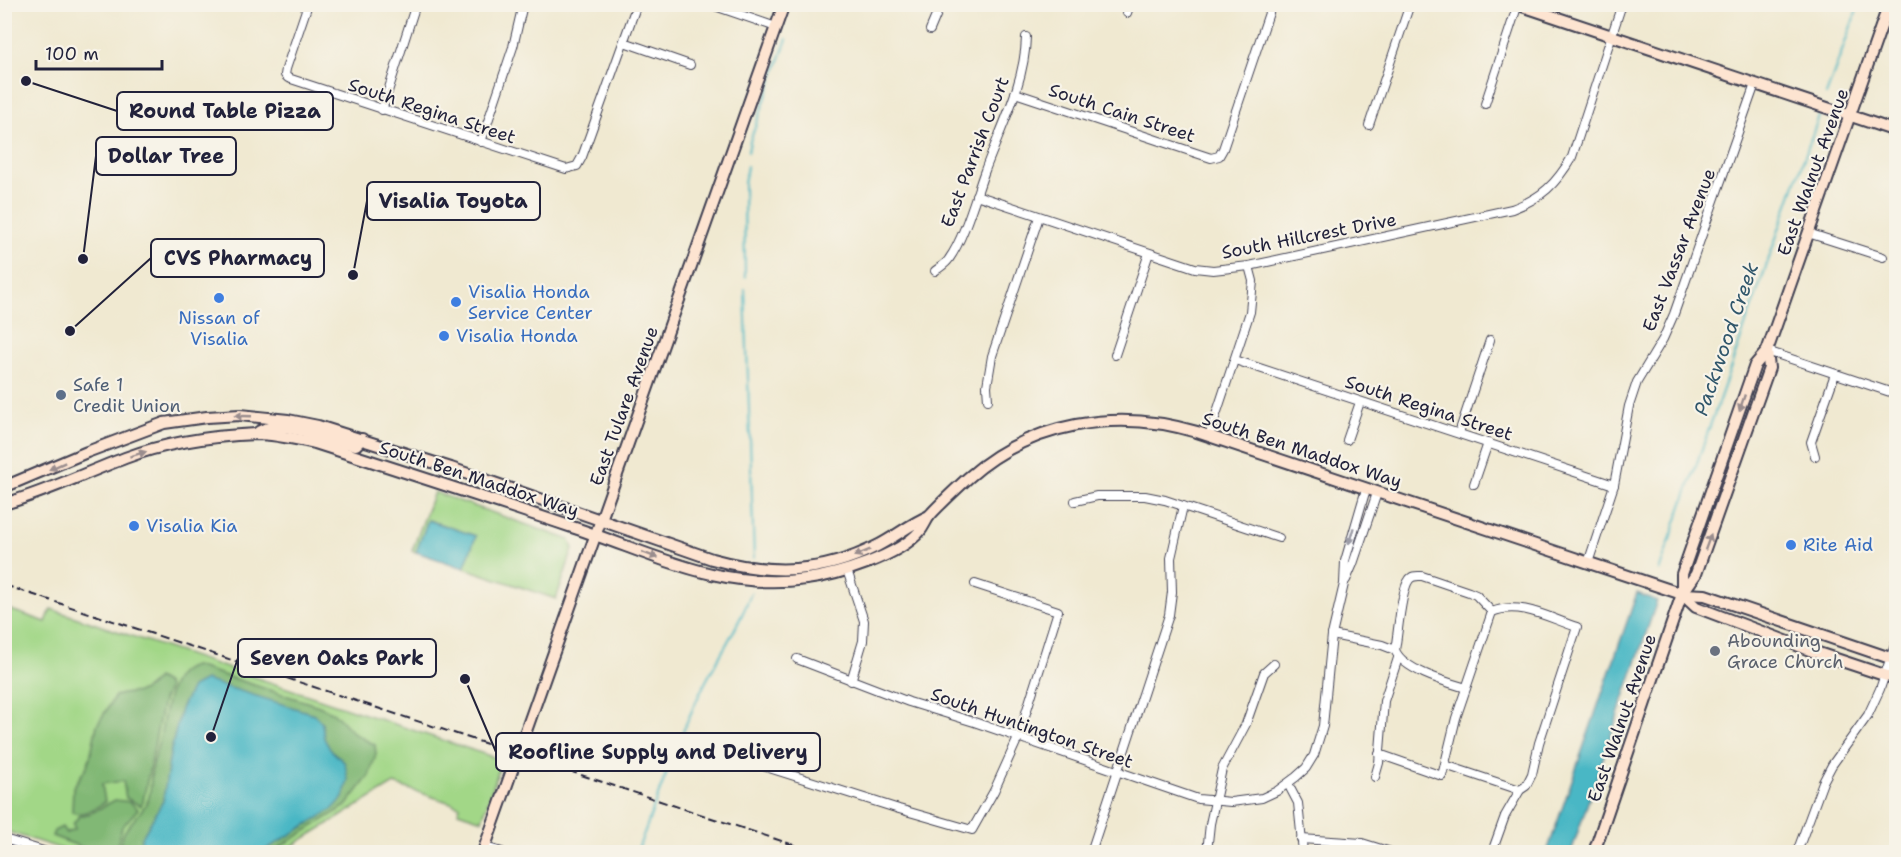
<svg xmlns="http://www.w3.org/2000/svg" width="1901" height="857" viewBox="0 0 1901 857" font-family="'Shantell Sans',sans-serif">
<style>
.green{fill:#a2d787;stroke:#627c61;stroke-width:1.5}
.forest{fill:#81b874;stroke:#526d58;stroke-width:1.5}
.water{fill:#4ab7c5;stroke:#366c80;stroke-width:1.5}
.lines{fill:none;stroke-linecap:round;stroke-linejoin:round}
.stream{stroke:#4ab7c5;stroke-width:2}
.street-casing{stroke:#414052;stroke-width:10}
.secondary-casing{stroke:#414052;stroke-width:14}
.street{stroke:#fff;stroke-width:8}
.secondary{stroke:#fde4d1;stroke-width:10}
.rail{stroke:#22223b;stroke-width:2;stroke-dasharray:9 4.5;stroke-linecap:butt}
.oneway{fill:#9a8d8e}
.oneway2{fill:#9c9ca7}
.shop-dot{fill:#3f7fe0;stroke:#f7f3e8;stroke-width:2}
.service-dot{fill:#5c6f8a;stroke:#f7f3e8;stroke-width:2}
.worship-dot{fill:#6b7280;stroke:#f7f3e8;stroke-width:2}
.labels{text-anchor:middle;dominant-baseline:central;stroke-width:4.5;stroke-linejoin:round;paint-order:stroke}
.street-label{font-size:18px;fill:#22223b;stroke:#f7f3e8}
.shop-label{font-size:18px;fill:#366cbe;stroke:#f7f3e8;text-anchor:start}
.service-label{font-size:18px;fill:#4e5e75;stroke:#f7f3e8;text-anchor:start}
.worship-label{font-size:18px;fill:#5b616d;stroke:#f7f3e8;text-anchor:start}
.water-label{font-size:20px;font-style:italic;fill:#30566b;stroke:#f7f3e8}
.leader{fill:none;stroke:#22223b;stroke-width:2}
.callout-dot{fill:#22223b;stroke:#f7f3e8;stroke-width:2}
.callout{fill:#f7f3e8;stroke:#22223b;stroke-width:2}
.callout-label{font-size:20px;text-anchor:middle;font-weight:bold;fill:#22223b}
</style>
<rect width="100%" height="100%" fill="#f7f3e8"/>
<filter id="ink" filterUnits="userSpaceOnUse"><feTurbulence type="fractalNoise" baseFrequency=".0167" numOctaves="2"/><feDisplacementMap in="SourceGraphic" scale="12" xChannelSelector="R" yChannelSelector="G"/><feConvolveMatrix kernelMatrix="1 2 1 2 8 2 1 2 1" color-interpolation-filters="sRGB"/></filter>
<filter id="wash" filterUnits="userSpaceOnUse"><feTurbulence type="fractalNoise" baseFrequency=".008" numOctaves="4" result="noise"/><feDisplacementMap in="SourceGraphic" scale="24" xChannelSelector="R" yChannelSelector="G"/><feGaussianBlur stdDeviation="1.35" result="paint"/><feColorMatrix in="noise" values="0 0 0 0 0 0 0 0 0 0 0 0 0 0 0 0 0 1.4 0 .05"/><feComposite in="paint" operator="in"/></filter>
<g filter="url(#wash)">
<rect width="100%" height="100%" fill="#f0e9d1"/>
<g class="green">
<polygon points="434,492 570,540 573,549 556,599 464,568 476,536 428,520 416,552 412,551"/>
<polygon points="8,609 46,622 51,609 502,760 482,820 458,812 460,806 394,784 282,852 71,852 5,831 4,618"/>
</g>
<g class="forest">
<path d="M195 666 319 706 334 713 353 733 375 745 376 754 369 776 346 806 272 852 121 851C118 827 139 820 148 800 152 790 150 778 152 768 154 756 159 744 161 732 166 710 167 671 195 666Z"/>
<path d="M157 678 167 684 168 689 163 701 143 802 141 806 126 798 123 781 102 784 105 802C94 809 84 816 72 812L73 787 86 768 90 758 97 725 115 696C136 689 140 699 157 678Z"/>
<polygon points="115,800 130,802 138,809 122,827 116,851 94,852 52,836 54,831 62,827 66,833 75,829 73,824 79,816 91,813"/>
</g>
<g class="water">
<polygon points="428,520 476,536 464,568 416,552"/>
<polygon points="1637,593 1657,601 1571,852 1547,852"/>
<polygon points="205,680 314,714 322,723 324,738 330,749 345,763 348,780 343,798 333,809 262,852 144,852 141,846 141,839 163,801 170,754 181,709 192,687"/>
</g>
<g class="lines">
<g class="stream">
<polyline points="1826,95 1859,4"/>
<polyline points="748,152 750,141 787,39"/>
<polyline points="745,277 744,184 747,166"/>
<polyline points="745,289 754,558"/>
<polyline points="1659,571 1819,116"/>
<path d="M637 852C658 797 677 740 703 687 719 655 739 627 751 593"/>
</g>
</g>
</g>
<g filter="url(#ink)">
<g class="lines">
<defs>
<g id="street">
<polyline points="308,4 286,69 285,75 288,78 566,169 577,166 582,157 637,4"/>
<polyline points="709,4 776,27"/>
<polyline points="1127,13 1130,4"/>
<polyline points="930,30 941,4"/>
<polyline points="624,42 690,65"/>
<polyline points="1015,93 1211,158 1219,156 1223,149 1272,4"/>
<polyline points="1485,104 1518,4"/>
<polyline points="382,110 416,4"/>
<polyline points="1369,125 1410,4"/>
<polyline points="481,142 513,47 523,4"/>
<path d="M976 195 1195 268 1213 270 1249 266 1512 209C1542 198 1556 184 1572 157L1622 4"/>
<polyline points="1808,233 1883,257"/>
<path d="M935 271C940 267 946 264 949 259 964 238 975 198 984 173 1000 129 1025 84 1026 37"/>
<polyline points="1767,351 1896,394"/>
<polyline points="1115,355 1149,253"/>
<polyline points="1235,360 1614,485"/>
<polyline points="988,400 987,386 992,356 1039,217"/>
<polyline points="1459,433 1490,340"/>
<polyline points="1209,436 1250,312 1253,281 1249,266"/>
<polyline points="1347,440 1360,402"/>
<polyline points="1815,456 1811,442 1835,374"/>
<polyline points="1474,484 1488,443"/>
<polyline points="1075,501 1097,496 1145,496 1165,500 1279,538"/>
<polyline points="1588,563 1614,485 1629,406 1637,382 1663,339 1674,314 1755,84"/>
<polyline points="847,570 864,621 863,641 851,681"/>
<polyline points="1346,580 1353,564 1377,493"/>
<path d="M1332 635 1382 645 1395 650C1403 670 1446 682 1466 688"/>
<path d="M1395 650C1398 635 1401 590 1409 580 1412 575 1417 576 1422 576L1469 592 1476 595 1492 612C1520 600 1551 619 1577 627L1539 743 1532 774 1526 786 1520 790 1505 816 1492 852"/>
<polyline points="797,659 909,702 974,722 1198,799 1231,802 1262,798 1277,791 1296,777 1306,768 1314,755 1323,726 1332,635 1344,584 1345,561 1366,489"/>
<polyline points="1379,754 1442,776 1456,718 1492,612"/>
<polyline points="744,760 899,809 972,830 994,791 1018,738 1058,611 975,584"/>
<polyline points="1445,765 1520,790"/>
<polyline points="1375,777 1379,763 1384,701 1398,658"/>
<polyline points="1288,784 1298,803 1303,852"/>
<polyline points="4,839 47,852"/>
<polyline points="1301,839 1362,843 1391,852"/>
<polyline points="485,847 502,852"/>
<polyline points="1091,852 1169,615 1172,592 1171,558 1183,506"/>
<polyline points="1207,852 1210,824 1222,769 1246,724 1264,673 1274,664"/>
<polyline points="1797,852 1823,782 1832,765 1868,715 1880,689 1896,642"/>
</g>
<g id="secondary">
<polyline points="1516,4 1896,131"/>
<path d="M256 434C278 414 330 443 356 445L362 439"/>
<path d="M4 487 87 452 164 423 207 417 240 415 288 420 318 426 451 468 712 559C770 575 822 574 877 546 895 537 910 524 929 516"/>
<path d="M4 504C46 492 85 473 125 458 167 442 211 436 256 434 275 434 296 439 315 443 402 471 489 499 575 528 654 554 720 591 806 579 838 575 899 556 920 531 924 526 926 520 930 515 942 502 955 490 968 478 1031 422 1117 408 1197 432L1682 594 1705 595 1896 660"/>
<polyline points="1682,594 1682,574 1755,365 1767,351 1889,4"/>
<polyline points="1682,594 1696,607 1815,652 1896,679"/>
<polyline points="483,852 784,4"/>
<polyline points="1594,852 1682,594 1696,574 1769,368 1767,351"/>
</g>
</defs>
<use href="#street" class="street-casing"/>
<use href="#secondary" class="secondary-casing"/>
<use href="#street" class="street"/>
<use href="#secondary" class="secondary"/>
<polyline class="rail" points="4,585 815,852"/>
</g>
<defs><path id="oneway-solid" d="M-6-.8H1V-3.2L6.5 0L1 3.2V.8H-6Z" transform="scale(1.5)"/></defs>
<g class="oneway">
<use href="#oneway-solid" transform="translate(1742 403) rotate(109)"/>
<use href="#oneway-solid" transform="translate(243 416) rotate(-178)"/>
<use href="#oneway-solid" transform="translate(138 454) rotate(-17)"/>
<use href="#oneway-solid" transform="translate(57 466) rotate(156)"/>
<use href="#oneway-solid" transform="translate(1708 542) rotate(-70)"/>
<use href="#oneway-solid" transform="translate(862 553) rotate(157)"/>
<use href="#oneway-solid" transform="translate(650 555) rotate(20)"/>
</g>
<use class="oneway2" href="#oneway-solid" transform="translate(1351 536) rotate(107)"/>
</g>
<g class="shop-dot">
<circle cx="219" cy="298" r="6"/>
<circle cx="456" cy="302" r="6"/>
<circle cx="444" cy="336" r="6"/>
<circle cx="134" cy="526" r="6"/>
<circle cx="1791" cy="545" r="6"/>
</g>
<circle class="service-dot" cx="61" cy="395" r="6"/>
<circle class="worship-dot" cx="1715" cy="651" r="6"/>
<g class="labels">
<g class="street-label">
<text transform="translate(432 111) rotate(18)">South Regina Street</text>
<text transform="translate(1122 113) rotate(18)">South Cain Street</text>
<text transform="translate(975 152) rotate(-69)">East Parrish Court</text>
<text transform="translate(1813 172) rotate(-70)">East Walnut Avenue</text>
<text transform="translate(1309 236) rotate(-11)">South Hillcrest Drive</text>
<text transform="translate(1679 250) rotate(-69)">East Vassar Avenue</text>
<text transform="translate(624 406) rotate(-70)">East Tulare Avenue</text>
<text transform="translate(1429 408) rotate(18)">South Regina Street</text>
<text transform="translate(1302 450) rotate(18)">South Ben Maddox Way</text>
<text transform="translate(479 479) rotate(18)">South Ben Maddox Way</text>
<text transform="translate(1622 718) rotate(-71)">East Walnut Avenue</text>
<text transform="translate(1032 728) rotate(19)">South Huntington Street</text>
</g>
<g class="shop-label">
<text x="468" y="292">Visalia Honda<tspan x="468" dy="21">Service Center</tspan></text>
<text x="219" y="318" text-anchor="middle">Nissan of<tspan x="219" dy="21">Visalia</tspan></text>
<text x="456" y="336">Visalia Honda</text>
<text x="146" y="526">Visalia Kia</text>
<text x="1803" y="545">Rite Aid</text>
</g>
<g class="service-label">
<text x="73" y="385">Safe 1<tspan x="73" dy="21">Credit Union</tspan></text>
</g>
<g class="worship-label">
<text x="1727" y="641">Abounding<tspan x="1727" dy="21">Grace Church</tspan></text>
</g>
<g class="water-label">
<text transform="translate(1726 339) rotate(-71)">Packwood Creek</text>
</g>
</g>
<path class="leader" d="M26 81L117 111M83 259L96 156M353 275L367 201M70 331L151 258M211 737L238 658M465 679L496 752"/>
<g class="callout-dot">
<circle cx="26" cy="81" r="6"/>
<circle cx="83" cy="259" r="6"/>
<circle cx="353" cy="275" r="6"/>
<circle cx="70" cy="331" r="6"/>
<circle cx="211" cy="737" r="6"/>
<circle cx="465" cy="679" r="6"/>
</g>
<g class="callout">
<rect x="117" y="92" width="216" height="38" rx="6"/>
<rect x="96" y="137" width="140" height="38" rx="6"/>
<rect x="367" y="182" width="173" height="38" rx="6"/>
<rect x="151" y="239" width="173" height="38" rx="6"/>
<rect x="238" y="639" width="198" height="38" rx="6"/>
<rect x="496" y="733" width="324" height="38" rx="6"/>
</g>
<g class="callout-label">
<text x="225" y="118">Round Table Pizza</text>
<text x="166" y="163">Dollar Tree</text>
<text x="453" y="208">Visalia Toyota</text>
<text x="238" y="265">CVS Pharmacy</text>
<text x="337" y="665">Seven Oaks Park</text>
<text x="658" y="759">Roofline Supply and Delivery</text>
</g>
<rect width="1901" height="857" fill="none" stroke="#f7f3e8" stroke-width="24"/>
<path d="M36 60v9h126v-9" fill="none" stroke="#22223b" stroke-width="3"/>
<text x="45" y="60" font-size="18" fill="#22223b" stroke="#f7f3e8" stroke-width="4.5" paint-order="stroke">100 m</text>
</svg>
